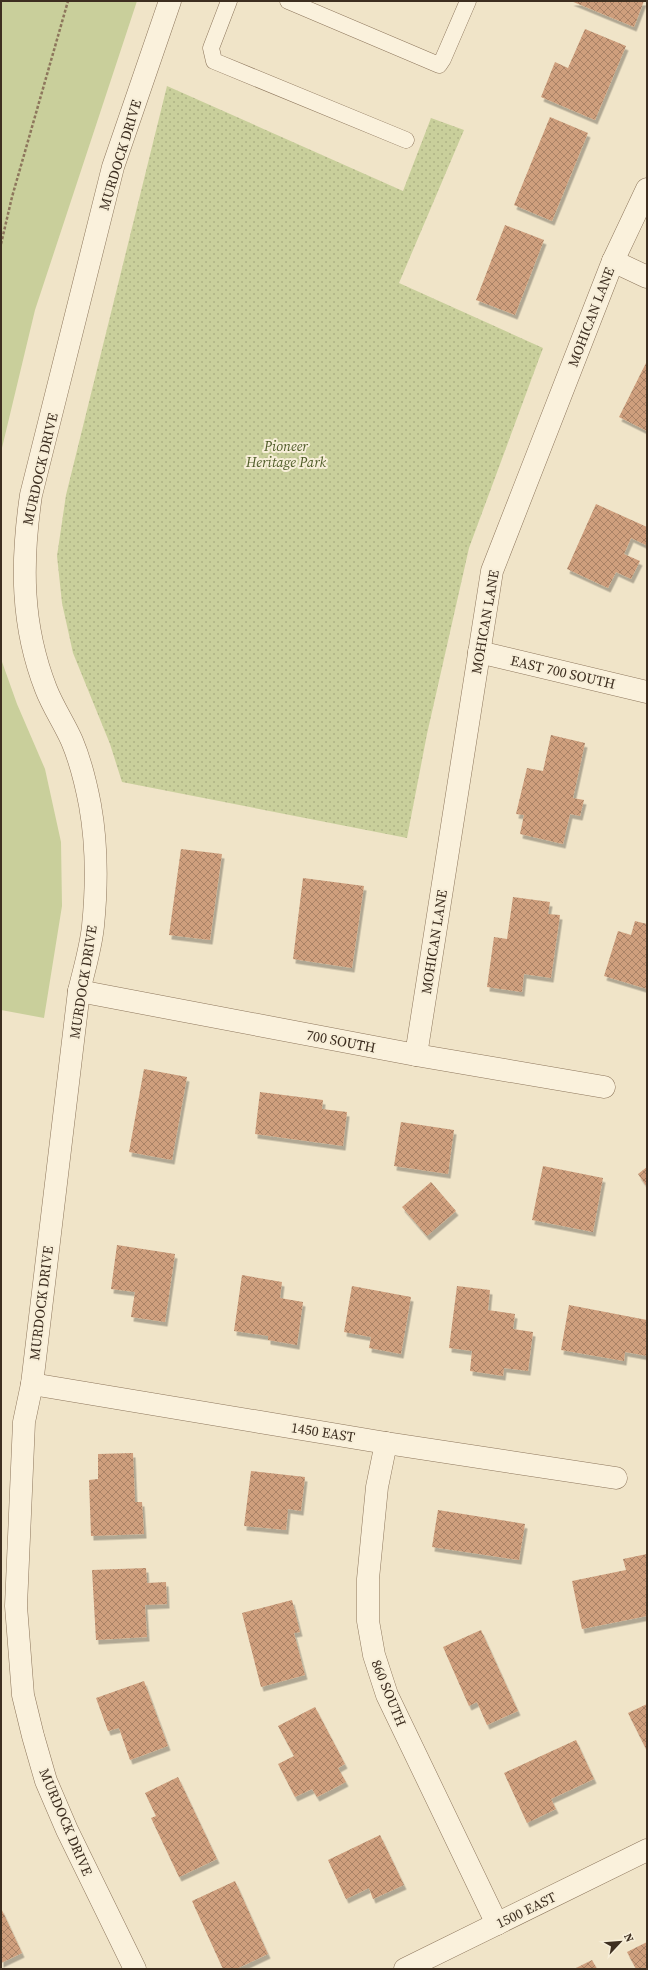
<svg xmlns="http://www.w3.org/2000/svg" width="648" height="1970" viewBox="0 0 648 1970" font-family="'Source Serif 4',serif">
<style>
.grass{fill:#c9cf9b}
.park{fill:url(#park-dots)}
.building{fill:url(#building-cross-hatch);filter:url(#shadow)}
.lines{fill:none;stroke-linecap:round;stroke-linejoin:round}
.service-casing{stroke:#8d765c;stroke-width:17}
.minor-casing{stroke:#8d765c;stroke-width:23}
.tertiary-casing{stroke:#8d765c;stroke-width:23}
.path{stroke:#8d765c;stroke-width:2.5;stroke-dasharray:3 2;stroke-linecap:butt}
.service{stroke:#faf1dc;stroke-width:16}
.minor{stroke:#faf1dc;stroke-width:22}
.tertiary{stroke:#faf1dc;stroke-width:22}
.labels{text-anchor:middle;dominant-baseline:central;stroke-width:4;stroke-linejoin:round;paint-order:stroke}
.street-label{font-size:14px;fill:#3d2e20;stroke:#f7eed8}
.park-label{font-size:14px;font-style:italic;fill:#4d5a26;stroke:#f7eed8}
</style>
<defs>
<pattern id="park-dots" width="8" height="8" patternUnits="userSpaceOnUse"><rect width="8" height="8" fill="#c9cf9b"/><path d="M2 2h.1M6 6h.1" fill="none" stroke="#aeb285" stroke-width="1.8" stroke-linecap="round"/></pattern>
<pattern id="building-cross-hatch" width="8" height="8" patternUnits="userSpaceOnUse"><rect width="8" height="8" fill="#cf9f7d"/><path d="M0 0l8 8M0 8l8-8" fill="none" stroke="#a98266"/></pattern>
<filter id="shadow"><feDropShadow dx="2.5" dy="4.5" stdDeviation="0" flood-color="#0004"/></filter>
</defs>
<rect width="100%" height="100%" fill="#f0e4c8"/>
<g class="grass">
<polygon points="1,1 137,1 35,310 1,452"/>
<polygon points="1,659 17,704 45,769 61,842 62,906 44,1018 1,1010"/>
</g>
<polygon class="park" points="167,86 403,191 431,118 464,130 399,283 543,348 469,548 427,734 407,838 122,782 110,744 73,653 62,603 57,556 66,495"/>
<g class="building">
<polygon points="571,1 644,1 634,27"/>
<polygon points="585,29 626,46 595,120 541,97 555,62 568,68"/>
<polygon points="550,117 588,133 552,221 514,205"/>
<polygon points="505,225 544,240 515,315 476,300"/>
<polygon points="647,361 647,431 619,417"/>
<polygon points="596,504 647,527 646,545 631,538 624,554 640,561 631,579 616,572 608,588 567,569"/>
<polygon points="551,735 585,743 573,798 584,800 580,816 570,814 563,844 520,834 524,815 516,814 527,768 543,771"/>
<polygon points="181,849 222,854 210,940 169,935"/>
<polygon points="303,878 364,886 352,968 293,959"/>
<polygon points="513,897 550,902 548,914 560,915 551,978 524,974 522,992 487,987 494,937 507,939"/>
<polygon points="635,921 647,924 647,989 604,976 618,931 631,935"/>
<polygon points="144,1069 187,1077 172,1160 129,1152"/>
<polygon points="260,1092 323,1100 322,1109 347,1112 343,1146 255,1134"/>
<polygon points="401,1122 454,1130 448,1174 394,1166"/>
<polygon points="543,1166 603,1178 593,1232 532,1220"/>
<polygon points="647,1167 647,1187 638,1174"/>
<polygon points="431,1182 456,1211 427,1236 402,1207"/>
<polygon points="117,1245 175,1254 165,1322 131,1317 135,1292 111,1289"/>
<polygon points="242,1275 282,1282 280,1298 303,1302 297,1345 268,1340 268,1336 234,1331"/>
<polygon points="352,1286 411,1297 401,1354 369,1348 371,1337 344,1332"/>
<polygon points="457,1286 490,1290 488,1310 515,1314 513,1329 533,1332 528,1371 504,1368 503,1376 470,1371 472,1351 449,1348"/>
<polygon points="569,1305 647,1320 647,1356 625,1352 624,1361 561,1350"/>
<polygon points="133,1453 135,1502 142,1502 144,1534 91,1536 89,1480 98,1479 98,1454"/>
<polygon points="251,1471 305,1477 301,1511 288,1509 286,1530 244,1526"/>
<polygon points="438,1510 525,1524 519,1560 432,1547"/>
<polygon points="647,1554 647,1616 582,1629 572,1581 626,1570 623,1559"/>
<polygon points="146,1568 147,1583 166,1582 167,1604 145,1605 147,1637 96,1640 92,1570"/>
<polygon points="292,1600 300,1632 294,1633 305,1675 261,1687 242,1613"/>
<polygon points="481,1630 518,1711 487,1725 477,1702 469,1706 443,1647"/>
<polygon points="144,1681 168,1746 130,1760 119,1728 108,1731 96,1698"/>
<polygon points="647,1704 647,1751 628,1713"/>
<polygon points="315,1707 345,1764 338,1768 346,1782 317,1797 312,1789 295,1797 278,1764 294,1756 278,1726"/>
<polygon points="576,1740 594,1779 551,1799 556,1809 527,1823 504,1773"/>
<polygon points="178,1777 217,1859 179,1877 151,1818 156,1816 145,1793"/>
<polygon points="380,1835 404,1885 373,1899 369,1888 346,1899 328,1860"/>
<polygon points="235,1881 268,1954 236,1969 223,1969 192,1901"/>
<polygon points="1,1908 22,1953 1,1963"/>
<polygon points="647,1942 647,1969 636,1969 627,1952"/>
<polygon points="592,1960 597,1969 574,1969"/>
</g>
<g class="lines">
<defs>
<g id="service">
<polyline points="229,1 211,48 214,61 406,140"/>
<polyline points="288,1 439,65 443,59 468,1"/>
</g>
<g id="minor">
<polyline points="613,261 647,277"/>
<polyline points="479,652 647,692"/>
<polyline points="79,991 416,1055 604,1087"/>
<polyline points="416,1055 492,571 613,261 647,189"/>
<polyline points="32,1384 386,1443 616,1478"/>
<polyline points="386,1443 377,1487 368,1579 368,1621 374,1655 387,1695 497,1924"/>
</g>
<g id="tertiary">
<path d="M135 1969 67 1830 46 1781 33 1736 23 1695 16 1606 24 1422 32 1384 79 991C84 970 91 947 93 926 97 886 97 844 90 805 86 784 80 760 72 741 64 723 53 707 46 689 21 625 21 563 31 495L113 167 170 1"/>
<polyline points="405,1969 647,1850"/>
</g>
</defs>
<use href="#service" class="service-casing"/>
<use href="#minor" class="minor-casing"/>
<use href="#tertiary" class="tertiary-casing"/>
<polyline class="path" points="1,244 12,197 68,1"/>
<use href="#service" class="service"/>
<use href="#minor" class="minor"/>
<use href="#tertiary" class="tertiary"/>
</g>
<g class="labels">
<g class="street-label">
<text transform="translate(120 155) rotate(-73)">MURDOCK DRIVE</text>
<text transform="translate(591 317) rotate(-69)">MOHICAN LANE</text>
<text transform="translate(40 469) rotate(-77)">MURDOCK DRIVE</text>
<text transform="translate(485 622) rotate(-80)">MOHICAN LANE</text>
<text transform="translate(563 672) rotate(13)">EAST 700 SOUTH</text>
<text transform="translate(434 942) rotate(-81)">MOHICAN LANE</text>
<text transform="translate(83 982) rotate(-81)">MURDOCK DRIVE</text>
<text transform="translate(341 1041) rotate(11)">700 SOUTH</text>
<text transform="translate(41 1303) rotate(-83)">MURDOCK DRIVE</text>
<text transform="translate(323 1432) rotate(9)">1450 EAST</text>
<text transform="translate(389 1693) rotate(68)">860 SOUTH</text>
<text transform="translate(66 1822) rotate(67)">MURDOCK DRIVE</text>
<text transform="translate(526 1910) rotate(-26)">1500 EAST</text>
</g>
<g class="park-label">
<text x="286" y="446">Pioneer<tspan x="286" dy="16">Heritage Park</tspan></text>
</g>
</g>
<rect width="648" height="1970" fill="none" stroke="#3d2e20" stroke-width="4"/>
<g transform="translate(620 1942) rotate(64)" stroke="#f7eed8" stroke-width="3" paint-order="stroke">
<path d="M0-3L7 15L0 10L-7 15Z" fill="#3d2e20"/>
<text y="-6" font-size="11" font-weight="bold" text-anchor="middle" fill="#3d2e20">N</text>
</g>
</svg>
